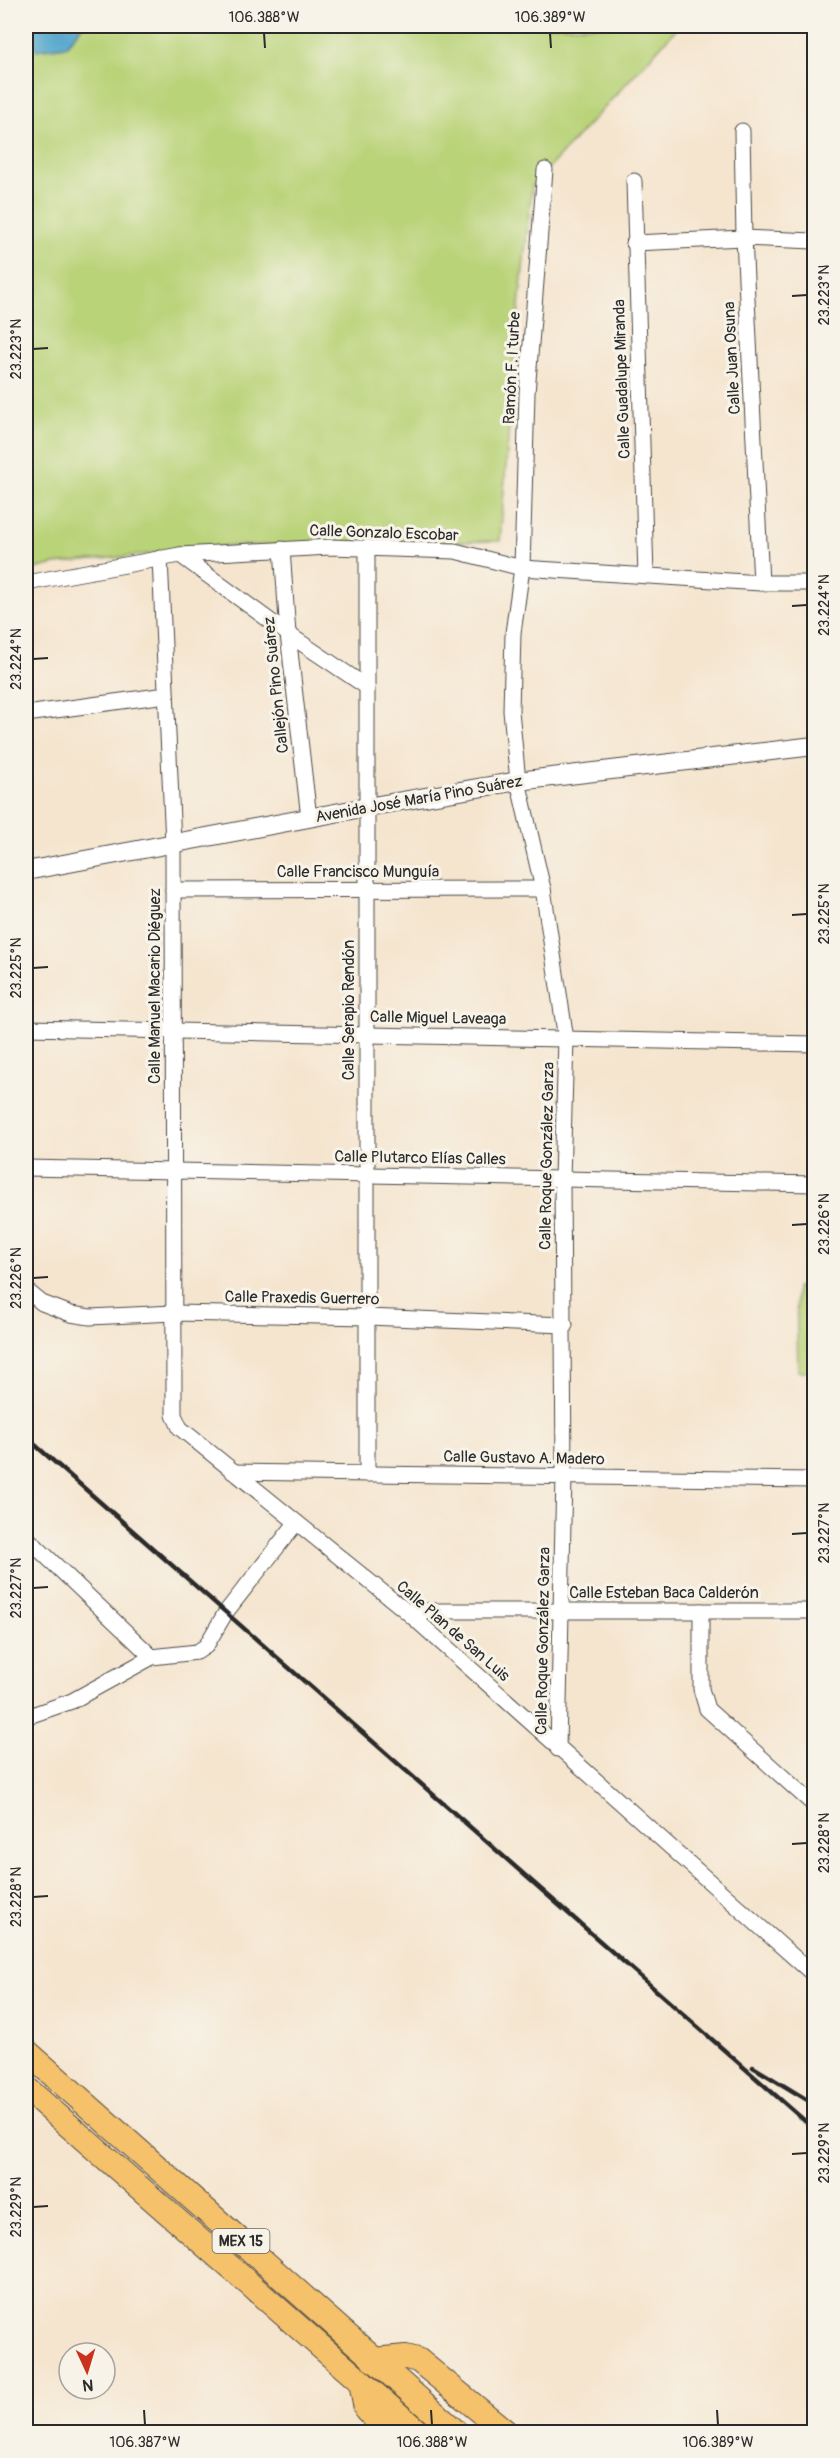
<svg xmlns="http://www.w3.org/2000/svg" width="840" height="2458" viewBox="0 0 840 2458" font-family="Pangolin,sans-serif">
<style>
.green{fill:#b9d378;stroke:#727f52;stroke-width:1.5}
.water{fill:#50a5cc;stroke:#3e687c;stroke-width:1.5}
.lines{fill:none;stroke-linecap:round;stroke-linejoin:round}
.minor-casing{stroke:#494744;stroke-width:17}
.tertiary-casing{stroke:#494744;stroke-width:20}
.trunk-casing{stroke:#494744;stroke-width:26}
.minor{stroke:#fff;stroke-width:15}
.tertiary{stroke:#fff;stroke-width:18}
.trunk{stroke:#f5c16b;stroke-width:24}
.rail{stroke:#2b2b2b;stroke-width:4.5}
.ticks{fill:none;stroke:#2b2b2b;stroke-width:2}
.labels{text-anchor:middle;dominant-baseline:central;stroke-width:6;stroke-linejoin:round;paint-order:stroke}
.shield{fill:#f7f3e8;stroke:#686764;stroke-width:1.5}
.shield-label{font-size:15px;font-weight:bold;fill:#2b2b2b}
.street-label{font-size:16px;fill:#2b2b2b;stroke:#f7f3e8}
.neatline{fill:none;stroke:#2b2b2b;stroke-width:2}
.ticks-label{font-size:15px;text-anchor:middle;fill:#2b2b2b}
</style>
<rect width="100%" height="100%" fill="#f7f3e8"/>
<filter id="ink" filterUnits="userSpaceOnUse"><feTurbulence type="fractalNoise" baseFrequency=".0167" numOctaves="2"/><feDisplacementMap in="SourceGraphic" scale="12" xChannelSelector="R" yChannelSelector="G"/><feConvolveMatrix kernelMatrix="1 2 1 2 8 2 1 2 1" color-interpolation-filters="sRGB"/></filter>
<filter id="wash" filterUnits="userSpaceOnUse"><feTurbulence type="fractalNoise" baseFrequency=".008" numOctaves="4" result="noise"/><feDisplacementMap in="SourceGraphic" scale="24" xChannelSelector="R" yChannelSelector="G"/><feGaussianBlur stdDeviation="1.35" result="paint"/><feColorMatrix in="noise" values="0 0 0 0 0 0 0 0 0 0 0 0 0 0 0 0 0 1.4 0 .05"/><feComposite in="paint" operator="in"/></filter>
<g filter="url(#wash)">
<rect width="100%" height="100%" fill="#f5e5cf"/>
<g class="green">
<polygon points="26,26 31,26 36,50 66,46 82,26 679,26 532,186 517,324 500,541 226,546 55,564 26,571"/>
<polygon points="796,1287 814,1287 814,1371 798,1371"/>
</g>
<polygon class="water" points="31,26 82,26 66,46 36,50"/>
</g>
<g filter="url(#ink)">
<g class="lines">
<defs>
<g id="minor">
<polyline points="742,131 744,238 761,583"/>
<polyline points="545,170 527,393 522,568 513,633 511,711 518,781 543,889 566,1039 562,1179 564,1476 558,1749"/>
<polyline points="634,181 646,576"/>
<polyline points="634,243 744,238 814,241"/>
<polyline points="282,549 288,634 309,818"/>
<polyline points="180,555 288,634 367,687"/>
<polyline points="160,558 173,843 174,1415 180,1428 406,1611 814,1975"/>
<polyline points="26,583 180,555 330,547 455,551 522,568 761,583 814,583"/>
<polyline points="26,714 166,695"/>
<polyline points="173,890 543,889"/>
<polyline points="26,1028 814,1044"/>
<polyline points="26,1168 814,1184"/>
<polyline points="26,1290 42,1303 71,1314 90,1317 174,1313 367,1317 565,1325"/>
<polyline points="233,1472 814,1480"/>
<polyline points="367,1474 367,547"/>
<polyline points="26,1537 152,1657"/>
<polyline points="406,1611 814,1611"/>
<polyline points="701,1611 701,1689 707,1709 814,1805"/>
<polyline points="26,1717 72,1701 152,1657 197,1652 206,1646 226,1612 296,1523"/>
</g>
<polyline id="tertiary" points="26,871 367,807 518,781 814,746"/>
<g id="trunk">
<polyline points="26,2051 456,2432"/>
<polyline points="26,2088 418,2432"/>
<polyline points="373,2360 406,2357 418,2360 506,2432"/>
<polyline points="361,2382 366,2409 389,2432"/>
</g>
</defs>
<use href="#minor" class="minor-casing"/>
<use href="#tertiary" class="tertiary-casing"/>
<use href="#trunk" class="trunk-casing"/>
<use href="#minor" class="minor"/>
<use href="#tertiary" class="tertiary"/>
<use href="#trunk" class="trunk"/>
<g class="rail">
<polyline points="26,1437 814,2129"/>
<polyline points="753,2067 814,2104"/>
</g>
</g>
</g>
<path class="ticks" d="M264 33 265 48M550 33 551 48M792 296 807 295M33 349 48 348M792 606 807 605M33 659 48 658M792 915 807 914M33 968 48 967M792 1225 807 1224M33 1278 48 1277M792 1534 807 1533M33 1588 48 1587M792 1844 807 1843M33 1897 48 1896M792 2154 807 2153M33 2207 48 2206M144 2410 145 2425M431 2410 432 2425M717 2410 718 2425"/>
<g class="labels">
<rect class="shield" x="212.5" y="2229" width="57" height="24" rx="4.5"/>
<g class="shield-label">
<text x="241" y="2241">MEX 15</text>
</g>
<g class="street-label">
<text transform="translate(732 358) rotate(-93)">Calle Juan Osuna</text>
<text transform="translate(512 368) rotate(-87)">Ramón F. I turbe</text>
<text transform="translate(622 379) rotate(-92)">Calle Guadalupe Miranda</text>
<text transform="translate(384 533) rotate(2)">Calle Gonzalo Escobar</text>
<text transform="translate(276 685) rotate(-96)">Callejón Pino Suárez</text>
<text transform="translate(419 799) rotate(-10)">Avenida José María Pino Suárez</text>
<text x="358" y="872">Calle Francisco Munguía</text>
<text transform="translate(155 986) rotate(-90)">Calle Manuel Macario Diéguez</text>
<text transform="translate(349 1010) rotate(-90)">Calle Serapio Rendón</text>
<text transform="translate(438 1018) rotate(1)">Calle Miguel Laveaga</text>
<text transform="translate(547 1156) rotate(-89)">Calle Roque González Garza</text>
<text transform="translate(420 1158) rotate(1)">Calle Plutarco Elías Calles</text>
<text transform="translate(302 1298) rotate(1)">Calle Praxedis Guerrero</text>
<text transform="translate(524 1458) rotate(1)">Calle Gustavo A. Madero</text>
<text x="664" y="1593">Calle Esteban Baca Calderón</text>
<text transform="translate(453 1631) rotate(41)">Calle Plan de San Luis</text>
<text transform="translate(543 1641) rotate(-89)">Calle Roque González Garza</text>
</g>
</g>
<rect width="840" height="2458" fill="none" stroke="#f7f3e8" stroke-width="66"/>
<g transform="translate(87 2371) rotate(176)"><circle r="28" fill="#f7f3e8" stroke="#a5a39c" stroke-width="1.5"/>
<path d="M0-4.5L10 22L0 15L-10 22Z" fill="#c8321e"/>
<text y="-9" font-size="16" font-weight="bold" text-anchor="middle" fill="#2b2b2b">N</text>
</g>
<rect x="33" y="33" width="774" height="2392" class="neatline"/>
<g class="ticks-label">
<text x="264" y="22">106.388°W</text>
<text x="550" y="22">106.389°W</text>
<text transform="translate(824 295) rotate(-90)" y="5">23.223°N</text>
<text transform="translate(16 349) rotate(-90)" y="5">23.223°N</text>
<text transform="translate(824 605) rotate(-90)" y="5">23.224°N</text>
<text transform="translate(16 659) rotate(-90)" y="5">23.224°N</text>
<text transform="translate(824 914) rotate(-90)" y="5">23.225°N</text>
<text transform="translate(16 968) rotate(-90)" y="5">23.225°N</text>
<text transform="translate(824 1224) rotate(-90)" y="5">23.226°N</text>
<text transform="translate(16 1278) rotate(-90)" y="5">23.226°N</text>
<text transform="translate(824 1533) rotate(-90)" y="5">23.227°N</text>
<text transform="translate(16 1588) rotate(-90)" y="5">23.227°N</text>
<text transform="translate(824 1843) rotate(-90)" y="5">23.228°N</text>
<text transform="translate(16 1897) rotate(-90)" y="5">23.228°N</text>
<text transform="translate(824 2153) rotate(-90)" y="5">23.229°N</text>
<text transform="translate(16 2207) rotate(-90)" y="5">23.229°N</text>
<text x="145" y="2447">106.387°W</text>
<text x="432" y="2447">106.388°W</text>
<text x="718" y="2447">106.389°W</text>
</g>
</svg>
